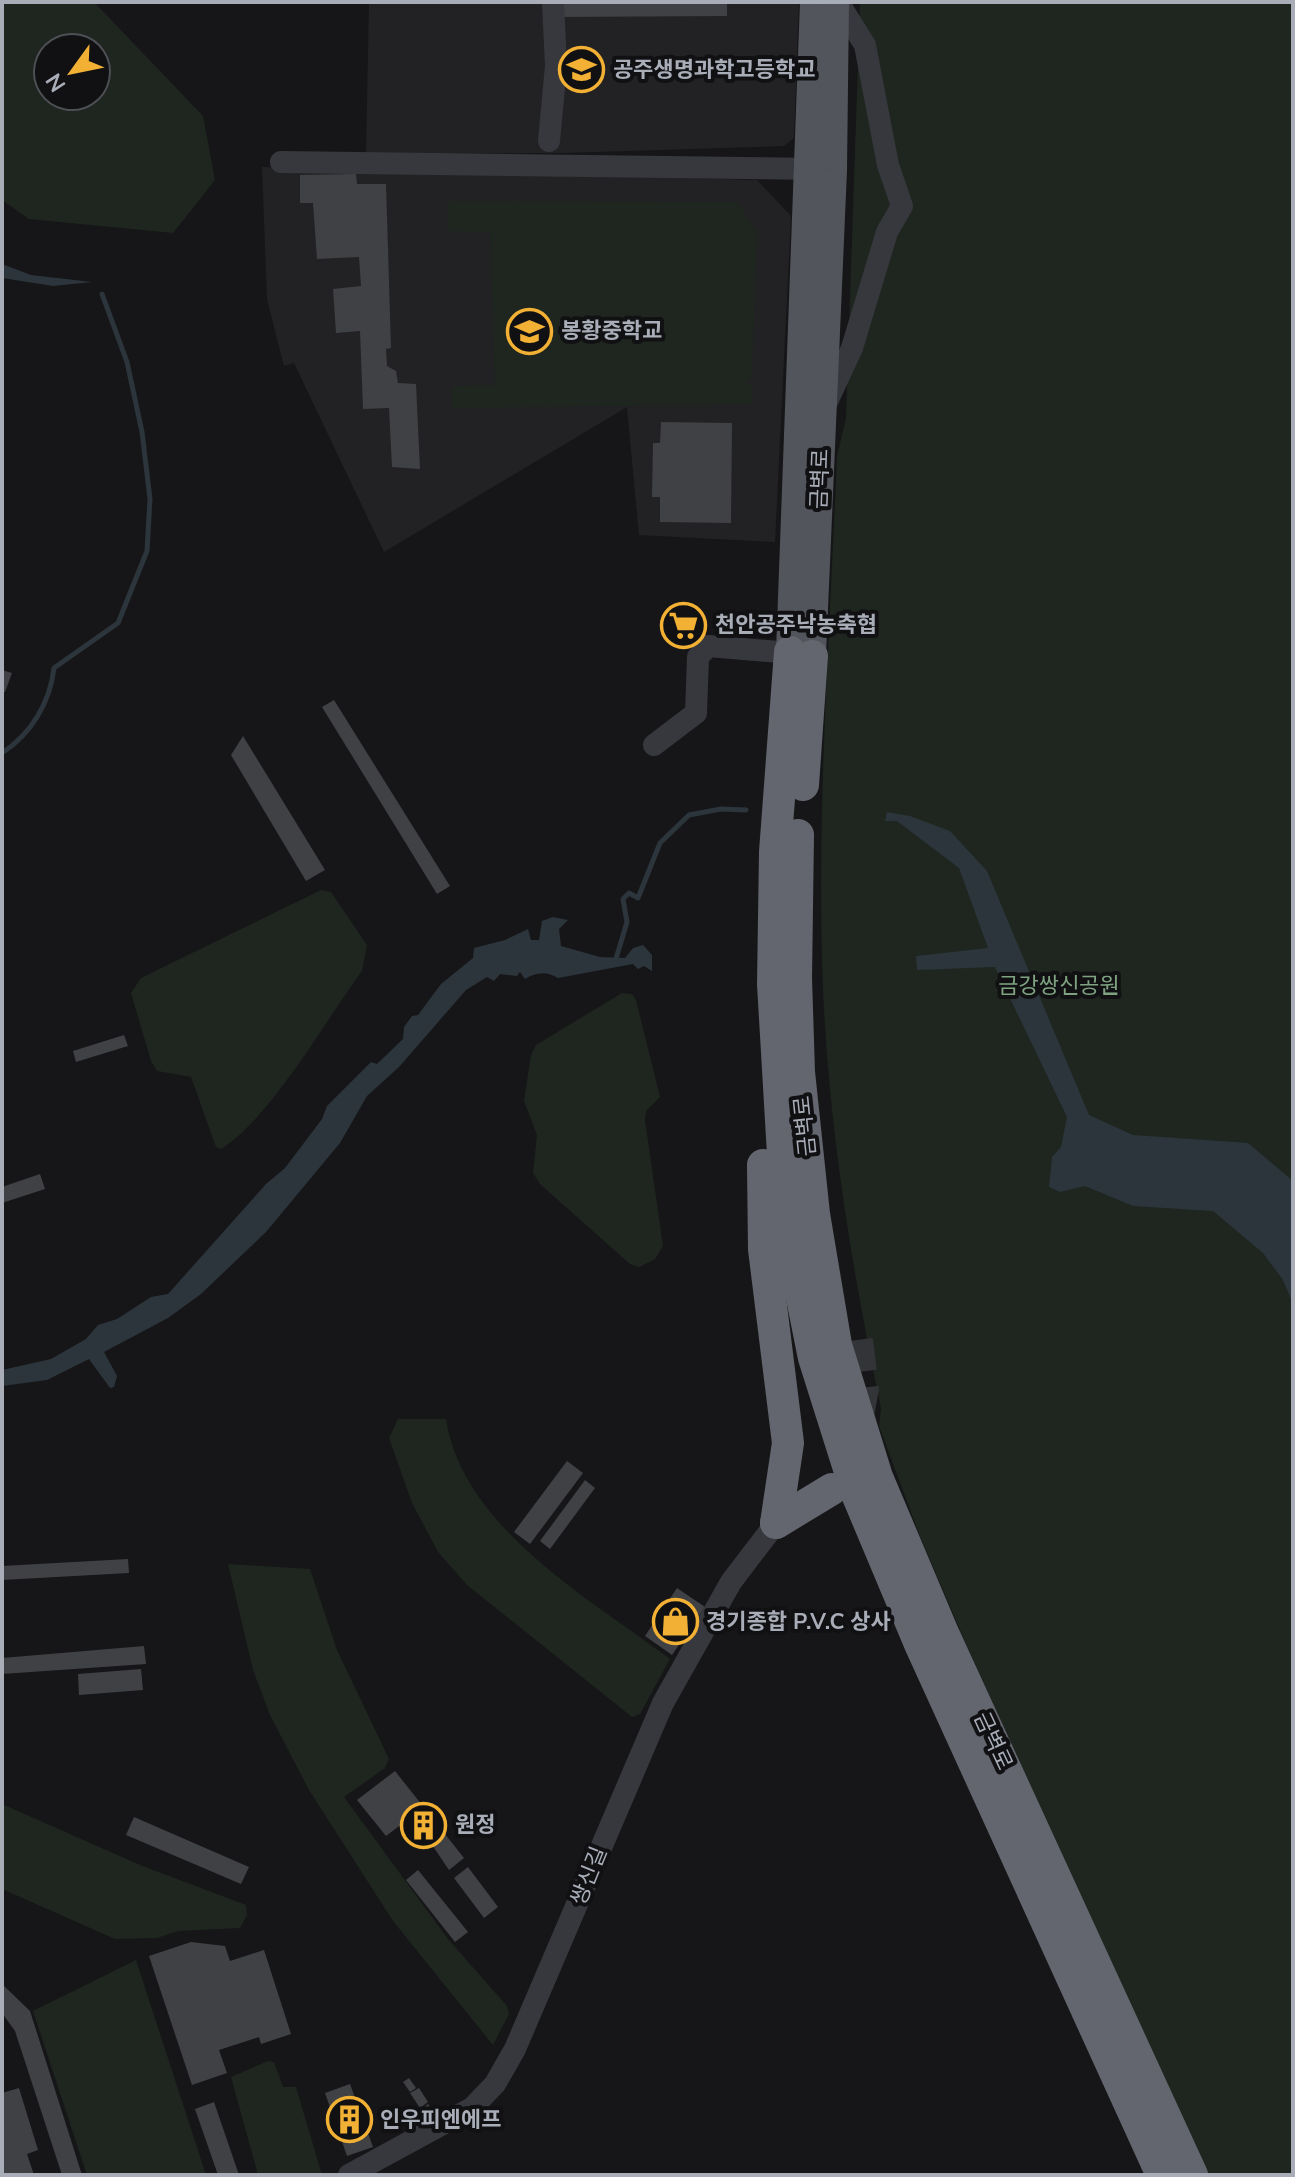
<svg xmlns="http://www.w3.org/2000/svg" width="1295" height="2177" viewBox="0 0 1295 2177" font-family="'Nunito Sans','Noto Sans KR',sans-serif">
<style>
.built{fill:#222225}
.green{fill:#1e261f;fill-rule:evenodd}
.water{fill:#2c353c}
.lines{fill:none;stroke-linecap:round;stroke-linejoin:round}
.stream{stroke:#2c353c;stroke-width:5}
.building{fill:#404145}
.highway-tunnel{stroke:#333438;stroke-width:32;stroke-dasharray:32 16;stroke-linecap:butt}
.minor{stroke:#37383d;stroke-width:22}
.major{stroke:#53555c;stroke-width:28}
.highway{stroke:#63666e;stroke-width:32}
.labels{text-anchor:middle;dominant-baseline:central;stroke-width:8;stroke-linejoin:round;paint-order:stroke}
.poi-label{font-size:22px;font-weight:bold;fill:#a8adb8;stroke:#111113;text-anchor:start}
.street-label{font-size:22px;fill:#a8adb8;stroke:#111113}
.park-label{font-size:22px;fill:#7fa381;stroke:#111113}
</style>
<rect width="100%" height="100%" fill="#161618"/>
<g class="built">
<polygon points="369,2 799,2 794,138 784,146 563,153 366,154"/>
<polygon points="262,167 757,180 791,216 775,542 639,535 627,407 384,552 294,363 284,366 267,299"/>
</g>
<g class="green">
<path d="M2 2H94L203 116 215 180 173 233 29 219 2 200ZM96 48V96H48V48Z"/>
<path d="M860 2H1293V2175H1207L966 1644 919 1534 879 1426 881 1408C852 1270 829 1130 823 989 816 812 830 633 837 456L846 418Z"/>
<polygon points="448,201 737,202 757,232 752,373 746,384 752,385 752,404 452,408 452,386 495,385 490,232 448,231"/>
<path d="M321 890 331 892 367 945 362 971C326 1020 269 1120 221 1149L216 1147 191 1077 157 1071 151 1061 131 993 141 978Z"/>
<polygon points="622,993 632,994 636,1000 660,1097 646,1111 645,1120 663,1246 655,1259 639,1267 630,1264 540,1184 533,1173 537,1135 524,1101 531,1055 536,1045"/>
<path d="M398 1419H446C463 1528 589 1598 670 1659L640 1714 632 1717 467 1585 438 1552 412 1503 389 1438Z"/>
<polygon points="228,1564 310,1569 337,1650 389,1759 385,1768 344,1797 448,1939 507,2006 509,2014 493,2045 393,1921 309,1790 270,1715 253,1670"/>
<polygon points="2,1804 140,1865 246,1905 247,1915 240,1928 178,1931 157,1938 115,1939 2,1889"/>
<polygon points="136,1960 206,2175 87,2175 33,2011"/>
<polygon points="268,2061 274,2062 283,2087 296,2087 322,2175 258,2175 231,2077"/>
</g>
<g class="water">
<polygon points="2,264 31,275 92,282 53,286 2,278"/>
<polygon points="887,812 910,816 950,831 987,871 1089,1115 1133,1135 1248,1143 1293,1181 1293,1304 1283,1280 1263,1253 1213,1211 1133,1206 1085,1186 1060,1192 1049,1187 1052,1157 1061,1147 1067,1117 995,967 917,970 916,956 988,948 959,868 897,821 885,821"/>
<path d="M553 917 568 920 559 929 561 946 600 957 625 958 633 948 643 945 652 955V971L644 966 638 969 633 964 558 978C547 971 536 972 525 979L520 972 517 976 500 974 494 981 487 977 466 990 399 1067 367 1096 340 1143 266 1232 201 1294 168 1318 104 1352 117 1376 114 1387 110 1388 89 1359 47 1380 2 1386V1370L51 1359 86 1339 98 1325 117 1319 151 1297 168 1294 266 1184 285 1168 322 1119 327 1106 371 1062 377 1064 403 1039 404 1027 412 1016 418 1015 441 984 473 958 474 948 505 940 528 929 531 940H539L542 921Z"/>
</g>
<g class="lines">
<g class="stream">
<path d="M2 753C31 734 50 703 54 668L118 623 147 551 150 499 142 432 127 362 102 294"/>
<polyline points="615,962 627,922 623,899 629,893 638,898 660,843 689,815 721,809 746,810"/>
</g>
</g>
<g class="building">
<polygon points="557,2 727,2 727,16 557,17"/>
<polygon points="356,174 357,184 386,184 391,348 386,349 387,366 396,371 398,383 416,384 420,469 392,467 389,408 363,409 360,331 336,333 333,289 361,286 359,257 317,259 313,203 300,203 300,175"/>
<polygon points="661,422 732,423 731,523 660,522 660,497 652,497 653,443 660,443"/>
<polygon points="2,670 12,673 5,692 2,692"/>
<polygon points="334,700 450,886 437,894 322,707"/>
<polygon points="243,736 325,870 306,881 231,755"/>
<polygon points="124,1035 128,1046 76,1062 73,1051"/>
<polygon points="40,1174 45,1189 2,1203 2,1187"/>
<polygon points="567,1461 583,1473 530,1544 514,1532"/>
<polygon points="585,1480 595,1488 550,1549 540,1541"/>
<polygon points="128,1559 129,1573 2,1580 2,1566"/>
<polygon points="677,1588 705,1607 672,1655 645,1636"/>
<polygon points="144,1646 146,1664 2,1674 2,1658"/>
<polygon points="141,1669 143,1690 79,1695 78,1674"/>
<polygon points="395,1771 464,1858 449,1870 422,1830 418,1834 407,1820 386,1836 357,1800"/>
<polygon points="134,1817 249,1867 241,1884 126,1835"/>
<polygon points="468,1867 498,1907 484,1918 454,1878"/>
<polygon points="418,1870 468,1932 455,1942 406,1880"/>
<polygon points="191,1942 225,1946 230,1961 264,1950 291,2034 261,2044 259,2037 219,2050 227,2073 192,2085 149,1956"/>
<polygon points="2,1984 30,2011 82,2175 62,2175 15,2031 2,2013"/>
<polygon points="409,2078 416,2088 410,2092 403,2082"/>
<polygon points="350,2084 373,2147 347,2156 325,2093"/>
<polygon points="19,2088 38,2150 27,2154 34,2175 2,2175 2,2093"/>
<polygon points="419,2088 428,2102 420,2108 410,2093"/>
<polygon points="214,2102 239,2175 218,2175 195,2109"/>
<polygon points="428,2104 434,2113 426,2118 421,2110"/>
</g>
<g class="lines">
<polyline class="highway-tunnel" points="857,1340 863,1388 858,1415"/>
<g class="minor">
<polyline points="549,141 556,66 553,2"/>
<polyline points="281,162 823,169"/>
<polyline points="827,402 852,348 887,232 902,206 888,165 865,45 838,2"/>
<polyline points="654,745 696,713 698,657 708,646 803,654"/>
<polyline points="349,2175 472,2108 495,2084 515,2049 663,1703 731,1582 776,1523"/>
</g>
<g class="major">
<polyline points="790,652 814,2"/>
<polyline points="812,655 833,170 835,2"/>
</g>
<g class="highway">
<polyline points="790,652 775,852 773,984 787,1223 814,1358 857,1494 920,1644 1162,2175"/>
<polyline points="803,785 812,656"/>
<polyline points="798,835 796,978 799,1072 814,1214 836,1345 877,1477 943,1633 1192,2175"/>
<polyline points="763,1165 764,1249 788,1443 776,1523"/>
<polyline points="776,1523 832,1489"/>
</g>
</g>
<defs>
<symbol id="school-ring" viewBox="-11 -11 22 22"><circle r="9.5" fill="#111113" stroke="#f2b134" stroke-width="1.5"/><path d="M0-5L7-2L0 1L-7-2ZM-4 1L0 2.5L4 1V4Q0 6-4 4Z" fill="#f2b134"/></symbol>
<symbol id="supermarket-ring" viewBox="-11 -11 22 22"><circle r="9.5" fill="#111113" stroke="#f2b134" stroke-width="1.5"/><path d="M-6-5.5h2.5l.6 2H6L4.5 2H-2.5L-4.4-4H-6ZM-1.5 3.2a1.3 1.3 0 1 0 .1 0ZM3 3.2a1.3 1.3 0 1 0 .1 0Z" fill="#f2b134"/></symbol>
<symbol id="shop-ring" viewBox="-11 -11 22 22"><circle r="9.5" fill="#111113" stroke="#f2b134" stroke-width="1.5"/><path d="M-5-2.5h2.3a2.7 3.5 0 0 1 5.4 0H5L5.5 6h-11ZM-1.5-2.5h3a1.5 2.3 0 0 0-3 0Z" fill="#f2b134"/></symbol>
<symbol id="building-ring" viewBox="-11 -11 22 22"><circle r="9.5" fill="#111113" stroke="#f2b134" stroke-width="1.5"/><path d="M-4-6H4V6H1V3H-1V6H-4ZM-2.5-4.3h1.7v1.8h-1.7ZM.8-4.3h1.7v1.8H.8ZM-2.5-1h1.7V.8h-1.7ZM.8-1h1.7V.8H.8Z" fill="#f2b134"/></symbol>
</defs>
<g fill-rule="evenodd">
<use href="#school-ring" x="556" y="44" width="51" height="51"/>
<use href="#school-ring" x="504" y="306" width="51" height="51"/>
<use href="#supermarket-ring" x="658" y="600" width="51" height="51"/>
<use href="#shop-ring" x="650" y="1596" width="51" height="51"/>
<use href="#building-ring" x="398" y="1800" width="51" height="51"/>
<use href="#building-ring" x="324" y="2094" width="51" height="51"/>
</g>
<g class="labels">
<g class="poi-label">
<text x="613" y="70">공주생명과학고등학교</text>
<text x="561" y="331">봉황중학교</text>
<text x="715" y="625">천안공주낙농축협</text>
<text x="706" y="1622">경기종합 P.V.C 상사</text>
<text x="455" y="1825">원정</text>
<text x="380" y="2120">인우피엔에프</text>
</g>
<g class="street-label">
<text transform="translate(820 479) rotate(-88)">금벽로</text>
<text transform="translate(805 1126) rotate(-96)">금벽로</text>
<text transform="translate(993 1741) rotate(65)">금벽로</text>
<text transform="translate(589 1876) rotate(-68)">쌍신길</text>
</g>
<g class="park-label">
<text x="1059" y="986">금강쌍신공원</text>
</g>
</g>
<rect width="1295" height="2177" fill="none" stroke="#a8adb8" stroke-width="8"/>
<g transform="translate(72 72) rotate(237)"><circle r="38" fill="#111113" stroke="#4d4f55" stroke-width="2"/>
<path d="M0-6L14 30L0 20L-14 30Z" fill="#f2b134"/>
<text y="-12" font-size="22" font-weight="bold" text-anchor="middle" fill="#a8adb8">N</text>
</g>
</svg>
